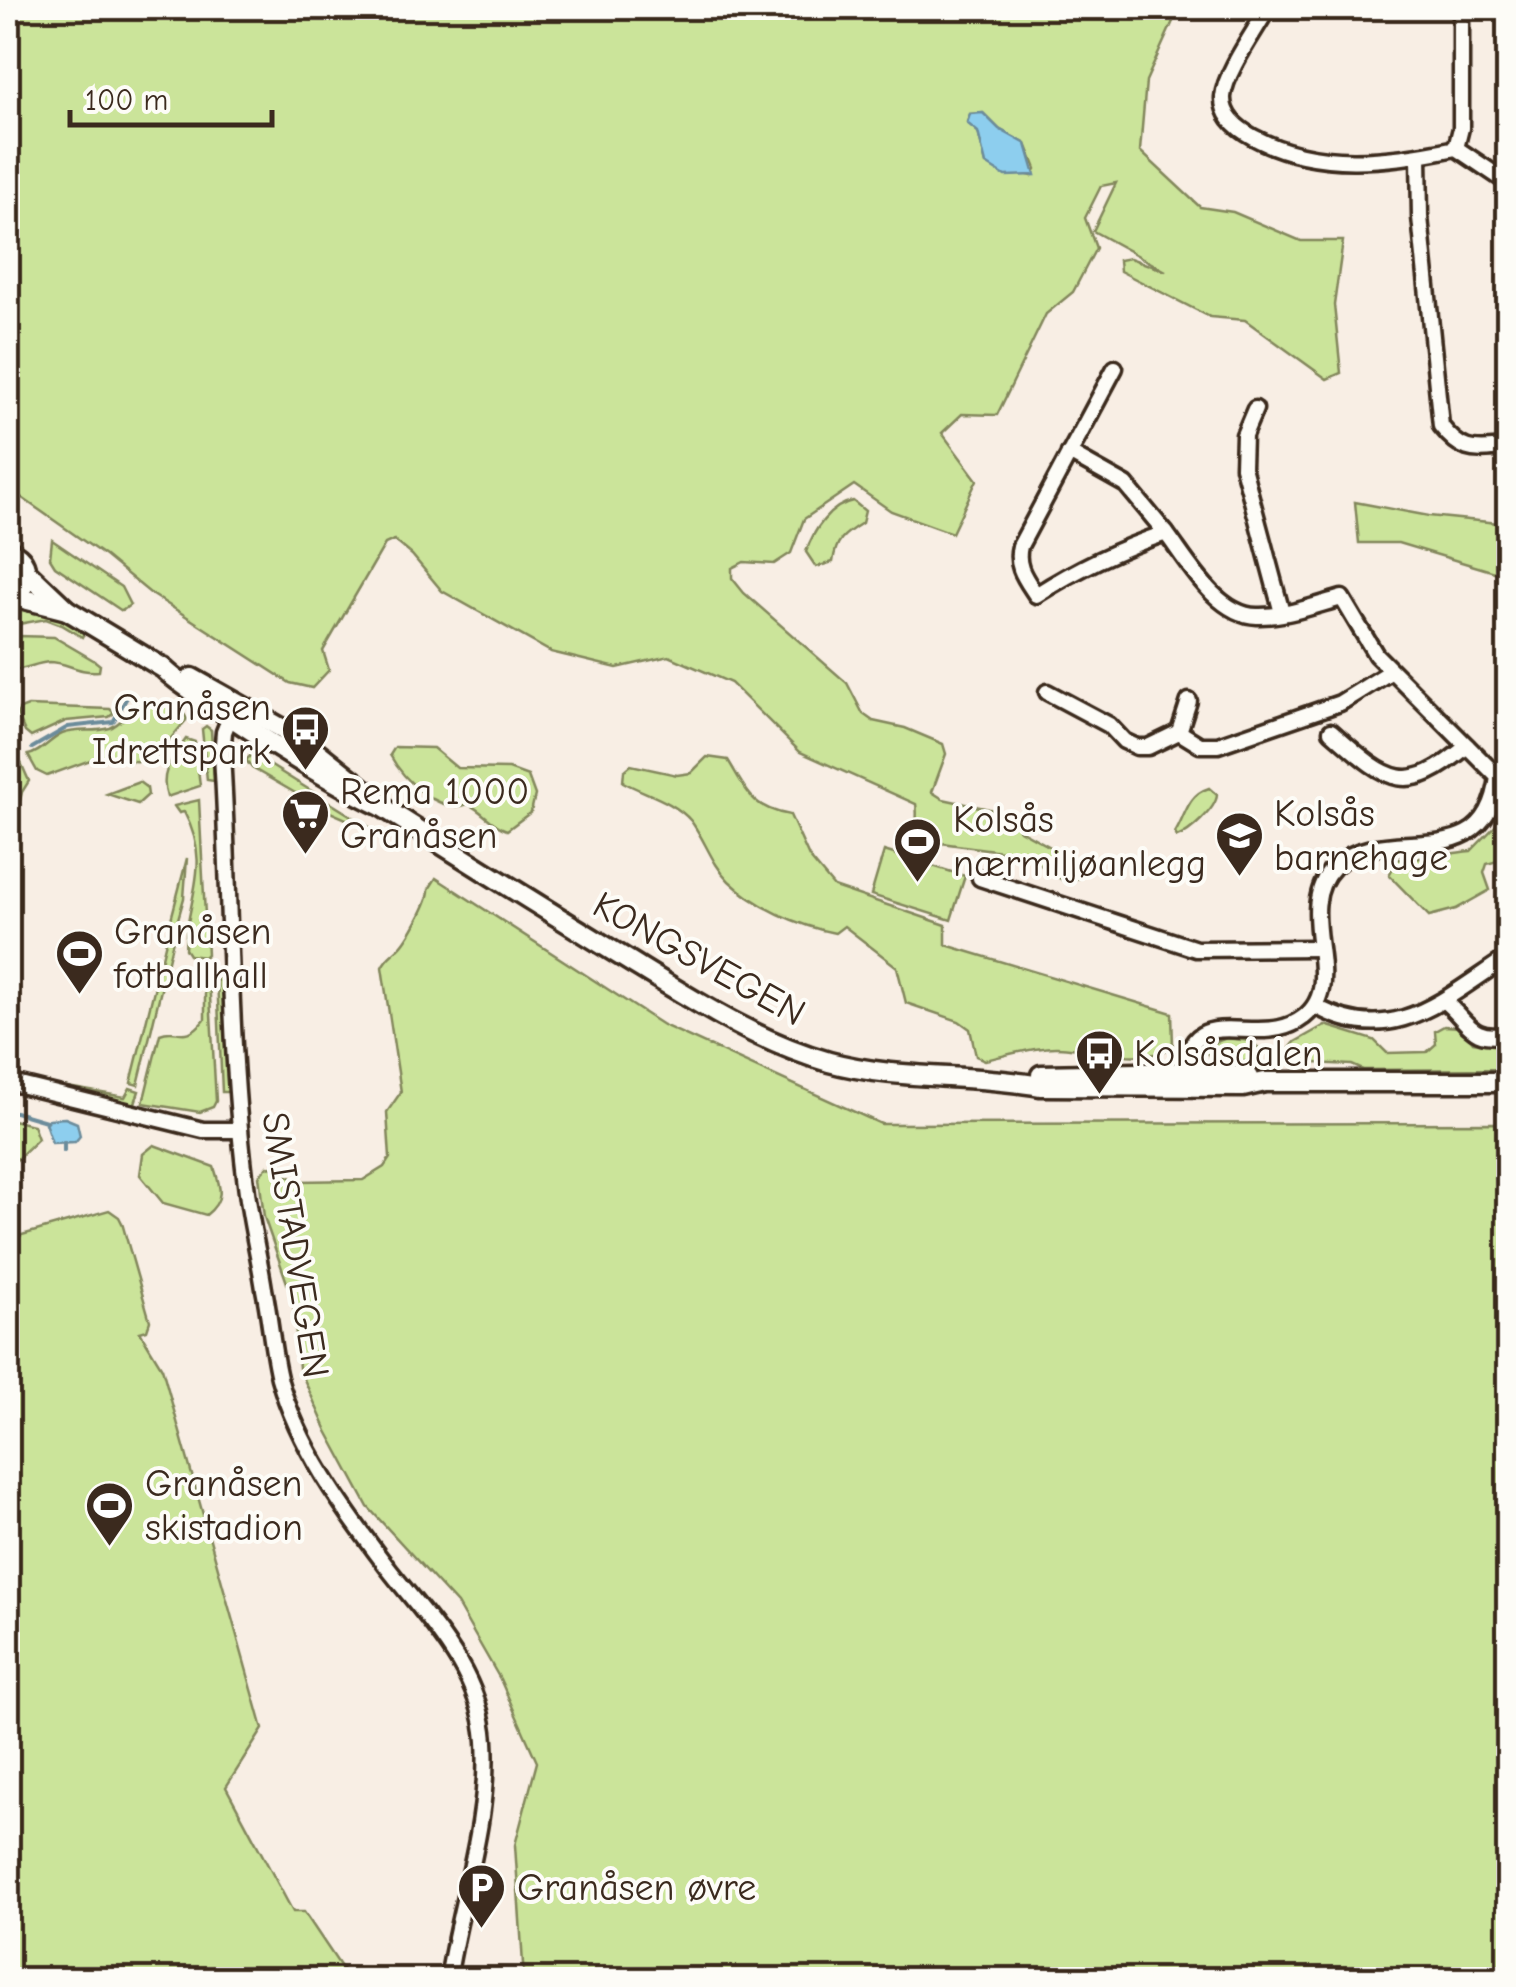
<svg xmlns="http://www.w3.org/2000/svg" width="1516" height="1987" viewBox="0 0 1516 1987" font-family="'Comic Neue',sans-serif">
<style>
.green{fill:#cbe49a;stroke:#83875c;stroke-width:2.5;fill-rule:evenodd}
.water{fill:#8dceee;stroke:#6c8c9b;stroke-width:2.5}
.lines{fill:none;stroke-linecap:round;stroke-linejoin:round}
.stream{stroke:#6c8c9b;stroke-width:4}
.minor-casing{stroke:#3b2a1e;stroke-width:21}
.major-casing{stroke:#3b2a1e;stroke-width:25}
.minor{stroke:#fdfcf7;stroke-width:14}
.major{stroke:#fdfcf7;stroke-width:18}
.labels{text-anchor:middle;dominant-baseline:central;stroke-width:8;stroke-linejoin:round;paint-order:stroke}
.poi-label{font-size:38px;fill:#3b2a1e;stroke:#fdfcf7;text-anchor:start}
.street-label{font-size:38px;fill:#3b2a1e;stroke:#fdfcf7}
</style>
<rect width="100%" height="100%" fill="#f8eee4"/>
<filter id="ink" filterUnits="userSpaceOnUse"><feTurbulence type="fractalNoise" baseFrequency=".01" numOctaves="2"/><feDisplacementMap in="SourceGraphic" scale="20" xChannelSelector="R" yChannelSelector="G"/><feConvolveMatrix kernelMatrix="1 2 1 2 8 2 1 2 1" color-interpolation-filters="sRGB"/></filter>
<g filter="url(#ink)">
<g class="green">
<path d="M8 8H1179L1146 81 1140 151 1200 207 1233 212 1301 241H1343L1334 305 1341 373 1327 379 1245 320 1210 317 1120 271 1119 260 1130 258 1166 271 1093 231 1116 183 1101 186 1085 218 1096 248 1073 292 1046 314 997 415 962 414 942 433 977 480 952 533 891 511 854 485 804 519 791 553 774 564 744 562 732 568V578L744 593 847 683 863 714 873 721 905 728 943 744 946 754 932 792 943 799 1008 813 1020 830 1079 863V878L1065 882 1024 854 926 841C911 828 919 820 916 804L800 752 731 683 669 656 617 668 551 652 442 591 412 555 394 540 385 544 323 651 329 670 312 688 290 683 150 593 105 556 8 488V352L15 339 8 332ZM983 113 999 129 1026 144 1036 169 1032 176 986 164 978 132 967 122 970 114Z"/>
<path d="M853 501 865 511 862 523C843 535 836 540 833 562L816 567 806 552C813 531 830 505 853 501Z"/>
<polygon points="1355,502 1429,516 1508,524 1508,576 1398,543 1359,543"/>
<polygon points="52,540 121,587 130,605 122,611 55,566 50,558"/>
<polygon points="28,607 56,615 86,629 82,637 62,625 46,619 8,626 8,609"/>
<path d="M18 636 54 637 95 661 100 665 99 671C76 673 68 662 49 662 35 663 23 671 8 670V637Z"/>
<path d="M148 700C163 702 180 705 187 719L151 762 93 759 47 776 37 771 28 755C41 753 49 740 62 734 78 728 94 733 110 728 121 724 133 707 148 700Z"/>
<polygon points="28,706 110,709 114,713 109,717 66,721 31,737 25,732 17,714 20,709"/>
<polygon points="206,726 211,730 214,781 207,780 202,729"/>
<path d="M186 739 195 742 200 786 167 797C159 772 172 759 186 739Z"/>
<polygon points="8,741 14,747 29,781 22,792 18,809 13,809 8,848 8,774 16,769 8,755"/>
<path d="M395 747 433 748 457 768 509 769 528 776 535 795 531 812 507 830C491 825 483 811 468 804 439 815 403 779 390 755Z"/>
<polygon points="252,754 369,827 369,829 323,809 252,768 246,760"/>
<path d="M707 757 728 760C747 791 751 808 790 815L809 857 834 887 946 925V945L1172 1013 1173 1046C1147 1067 1088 1047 1056 1047 1033 1047 1008 1055 985 1060L976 1056 970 1029 959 1021 906 1003 897 967 844 926 835 933C799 926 756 907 729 881 712 864 705 840 691 821 674 801 645 794 623 782L624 771 631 765 677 775 691 773Z"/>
<polygon points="139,782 147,788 148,795 138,804 107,794"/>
<path d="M1209 788 1217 795C1216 809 1189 833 1177 837L1175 833C1186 815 1187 795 1209 788Z"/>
<path d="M199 800 207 954 204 957 189 955 185 949C187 896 213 866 184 812L179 813 174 806Z"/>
<path d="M1508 813V868L1497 861 1487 864 1484 873 1490 890 1456 909 1429 916 1389 875 1398 859C1424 861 1445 853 1471 851Z"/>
<polygon points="884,851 965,876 951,920 871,895"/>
<polygon points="187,858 184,898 174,933 168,931"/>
<path d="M436 878 663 1025 881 1124 1508 1123V1979H524L515 1845 537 1762 500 1679 457 1604 368 1507 327 1431 299 1368 293 1300 264 1217 259 1176 268 1166 298 1181 363 1180 384 1167 390 1158 387 1112 401 1092 382 967C387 957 391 956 399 948 408 940 430 900 429 889Z"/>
<polygon points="167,937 173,940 138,1085 131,1083"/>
<polygon points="217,977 225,977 230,1092 222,1092"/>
<path d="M205 979H209L216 1101 213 1107 200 1112 143 1103 160 1034C179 1026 184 1045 205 1019Z"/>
<polygon points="1325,1025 1374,1040 1387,1053 1427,1052 1436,1044 1435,1031 1444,1026 1461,1027 1473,1042 1485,1044 1508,1041 1508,1069 1363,1070 1352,1065 1294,1062 1287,1052 1295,1042"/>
<polygon points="1226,1038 1251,1041 1261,1050 1262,1062 1214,1061 1207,1053 1207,1046"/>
<polygon points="50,1084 125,1097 130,1088 139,1091 134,1106"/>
<polygon points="8,1119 33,1125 38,1139 8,1168"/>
<path d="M154 1145 214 1167C221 1188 225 1200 206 1215L163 1203 140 1175 143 1154Z"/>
<polygon points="109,1210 119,1217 122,1223 150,1321 147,1330 140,1332 162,1368 263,1729 226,1787 293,1912 304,1912 349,1979 8,1979 8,1239"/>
</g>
<g class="water">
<polygon points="983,113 999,129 1026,144 1035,175 1005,176 986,164 978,132 967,123 970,114"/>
<polygon points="65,1118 77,1123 80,1136 75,1142 52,1143 45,1123 49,1119"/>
</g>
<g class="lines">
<g class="stream">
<polyline points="32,748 68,727 113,722 130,692"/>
<polyline points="8,766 13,763"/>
<polyline points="8,1110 46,1121"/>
<polyline points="64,1151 64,1143"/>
</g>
<defs>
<g id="minor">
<path d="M1268 8C1256 30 1225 72 1223 97 1222 117 1238 129 1253 137 1316 171 1389 162 1456 148L1508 183"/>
<polyline points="1456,148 1461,128 1461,8"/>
<path d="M1419 156 1420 217 1441 426C1464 455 1474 450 1508 448"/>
<polyline points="1255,409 1244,435 1243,467 1282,613"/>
<path d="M1069 453 1126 485 1166 533C1118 549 1078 568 1036 595 1025 578 1015 566 1020 546L1115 368"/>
<path d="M1166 533C1188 562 1217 615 1257 616 1285 617 1316 605 1342 598L1376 655 1498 777C1485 882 1384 817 1334 867 1289 913 1354 988 1298 1021 1252 1049 1184 995 1185 1081"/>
<polyline points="1047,692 1109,725 1124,741 1137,747 1148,747 1179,732 1200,745 1218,745 1340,703 1390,672"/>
<path d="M232 712 224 732 222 755C231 900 228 1048 247 1192 251 1224 259 1256 264 1289 270 1318 272 1349 279 1378 298 1447 344 1510 387 1567 428 1620 480 1670 485 1741 490 1821 460 1901 448 1980"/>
<path d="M1331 731C1386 779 1404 800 1467 746"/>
<polyline points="1179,732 1189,701"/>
<polyline points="980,878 1196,949 1319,948"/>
<path d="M1444 1001C1469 1022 1471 1042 1508 1034"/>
<path d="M1315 1006C1394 1050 1444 998 1508 957"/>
<polyline points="8,1082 203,1130 240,1130"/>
</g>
<g id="major">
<path d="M8 551C24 556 30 570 23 587L8 597"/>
<path d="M27 572 67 610 163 668C178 683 196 693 213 705 266 741 323 778 381 806 458 855 535 903 613 951 682 993 751 1040 829 1062 899 1081 970 1073 1040 1086L1243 1087 1265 1082H1508"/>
<polyline points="12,596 67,610"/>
<polyline points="192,678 301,739 370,794"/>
<polyline points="1041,1075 1185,1072 1249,1077"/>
</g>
</defs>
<use href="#minor" class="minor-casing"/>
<use href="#major" class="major-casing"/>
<use href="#minor" class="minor"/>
<use href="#major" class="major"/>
</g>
</g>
<defs>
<symbol id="bus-pin" viewBox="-11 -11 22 30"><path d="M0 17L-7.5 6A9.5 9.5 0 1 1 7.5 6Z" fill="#3b2a1e" stroke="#fdfcf7"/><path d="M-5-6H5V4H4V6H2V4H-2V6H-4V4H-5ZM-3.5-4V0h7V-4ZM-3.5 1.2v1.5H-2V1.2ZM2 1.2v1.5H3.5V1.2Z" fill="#fff"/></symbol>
<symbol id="supermarket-pin" viewBox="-11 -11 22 30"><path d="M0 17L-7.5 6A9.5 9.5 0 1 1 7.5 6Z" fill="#3b2a1e" stroke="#fdfcf7"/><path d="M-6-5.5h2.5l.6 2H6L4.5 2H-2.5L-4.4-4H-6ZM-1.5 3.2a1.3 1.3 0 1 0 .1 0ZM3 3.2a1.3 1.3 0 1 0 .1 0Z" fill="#fff"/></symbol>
<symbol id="school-pin" viewBox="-11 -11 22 30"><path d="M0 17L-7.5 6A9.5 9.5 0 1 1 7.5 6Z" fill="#3b2a1e" stroke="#fdfcf7"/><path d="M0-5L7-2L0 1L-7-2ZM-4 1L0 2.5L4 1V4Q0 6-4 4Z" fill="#fff"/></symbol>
<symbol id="stadium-pin" viewBox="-11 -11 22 30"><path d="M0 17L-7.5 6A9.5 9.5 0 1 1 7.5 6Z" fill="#3b2a1e" stroke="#fdfcf7"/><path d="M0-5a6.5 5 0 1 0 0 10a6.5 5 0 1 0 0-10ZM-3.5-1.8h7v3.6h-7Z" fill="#fff"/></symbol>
<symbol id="parking-pin" viewBox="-11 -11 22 30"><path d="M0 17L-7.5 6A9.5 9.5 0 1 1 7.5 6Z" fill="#3b2a1e" stroke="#fdfcf7"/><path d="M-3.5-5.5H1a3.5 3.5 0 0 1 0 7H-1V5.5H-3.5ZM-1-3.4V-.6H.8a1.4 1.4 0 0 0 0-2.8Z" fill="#fff"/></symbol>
</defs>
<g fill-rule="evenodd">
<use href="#bus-pin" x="278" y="702" width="55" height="75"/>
<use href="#supermarket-pin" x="278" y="786" width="55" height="75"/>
<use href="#school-pin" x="1212" y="808" width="55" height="75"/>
<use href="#stadium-pin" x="890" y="814" width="55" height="75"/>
<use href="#stadium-pin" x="52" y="926" width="55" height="75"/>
<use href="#bus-pin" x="1072" y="1026" width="55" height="75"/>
<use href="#stadium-pin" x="82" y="1478" width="55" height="75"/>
<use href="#parking-pin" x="454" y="1860" width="55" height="75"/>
</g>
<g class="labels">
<g class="poi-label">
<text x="271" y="708" text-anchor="end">Granåsen<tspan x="271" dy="44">Idrettspark</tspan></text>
<text x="340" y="792">Rema 1000<tspan x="340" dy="44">Granåsen</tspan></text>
<text x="1274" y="814">Kolsås<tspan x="1274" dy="44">barnehage</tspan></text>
<text x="953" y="820">Kolsås<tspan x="953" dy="44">nærmiljøanlegg</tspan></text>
<text x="114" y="932">Granåsen<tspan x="114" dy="44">fotballhall</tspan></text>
<text x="1134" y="1054">Kolsåsdalen</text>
<text x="145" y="1484">Granåsen<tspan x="145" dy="44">skistadion</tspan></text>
<text x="517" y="1888">Granåsen øvre</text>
</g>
<g class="street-label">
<text transform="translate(699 959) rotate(29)">KONGSVEGEN</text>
<text transform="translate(295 1245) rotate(81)">SMISTADVEGEN</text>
</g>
</g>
<rect width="1516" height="1987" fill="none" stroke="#fdfcf7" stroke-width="40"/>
<rect x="20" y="20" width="1476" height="1947" fill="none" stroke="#3b2a1e" stroke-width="4" filter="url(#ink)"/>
<path d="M70 110v15h202v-15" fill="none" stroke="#3b2a1e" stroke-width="5"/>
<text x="85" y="110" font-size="30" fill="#3b2a1e" stroke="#fdfcf7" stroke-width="8" paint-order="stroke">100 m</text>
</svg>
